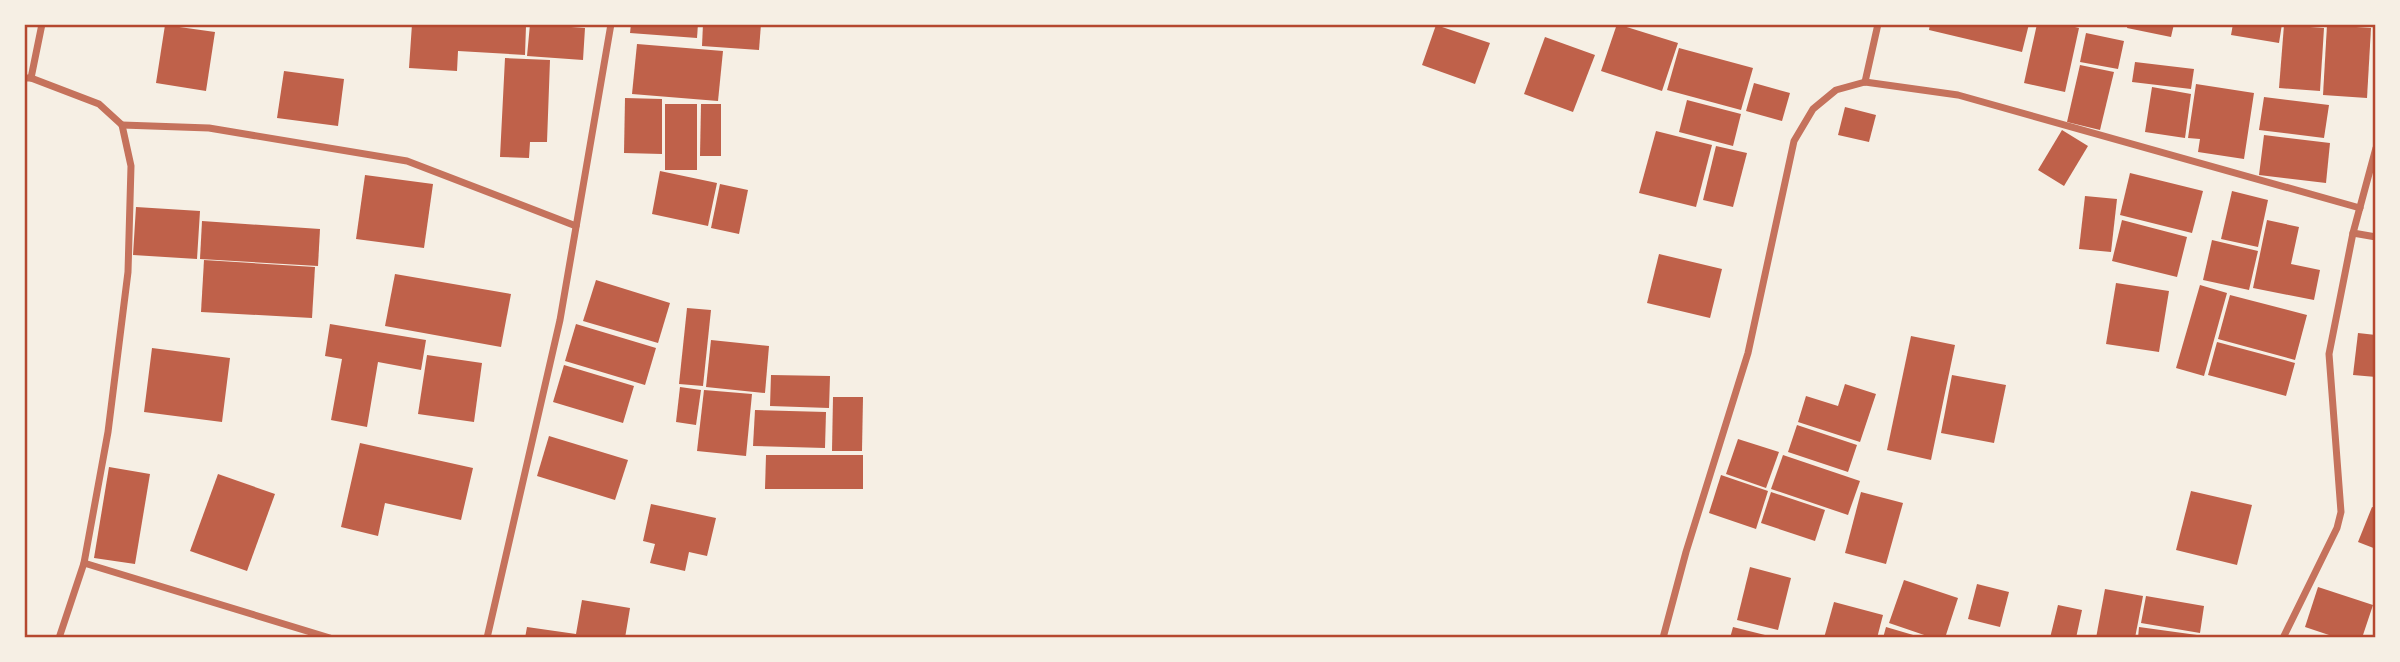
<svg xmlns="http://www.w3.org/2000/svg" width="2400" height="662" viewBox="0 0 2400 662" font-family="Mulish,sans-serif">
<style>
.building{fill:#bf614a}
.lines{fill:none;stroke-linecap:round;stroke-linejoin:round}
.minor{stroke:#c5725c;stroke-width:7}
.neatline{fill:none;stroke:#b5482f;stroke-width:2.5}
</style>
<rect width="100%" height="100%" fill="#f6efe4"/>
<g class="building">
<polygon points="412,24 526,26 525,55 458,51 457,71 409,68"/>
<polygon points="530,24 585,28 583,60 527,56"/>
<polygon points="631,24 698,24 697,38 630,33"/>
<polygon points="703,24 761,24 759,50 702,46"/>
<polygon points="1617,24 1678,43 1662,91 1601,71"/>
<polygon points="1930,24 2029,24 2022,52 1929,30"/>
<polygon points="2037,24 2063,24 2079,28 2065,92 2024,83"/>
<polygon points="2128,24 2174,24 2171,37 2127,28"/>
<polygon points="2233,24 2282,24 2279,43 2231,35"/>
<polygon points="165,25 215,32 206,91 156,83"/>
<polygon points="1436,25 1490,43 1475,84 1422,65"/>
<polygon points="2284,25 2324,28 2320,91 2279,88"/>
<polygon points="2327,25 2371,28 2367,98 2323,95"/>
<polygon points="2086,33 2124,41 2118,69 2080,62"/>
<polygon points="1545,37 1595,55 1573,112 1524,94"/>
<polygon points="637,44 723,51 718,101 632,94"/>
<polygon points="1679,48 1753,68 1741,110 1667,90"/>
<polygon points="505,58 550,60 547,142 530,142 529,158 500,157"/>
<polygon points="2135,62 2194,69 2191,89 2132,82"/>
<polygon points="2080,65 2114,72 2100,130 2067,122"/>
<polygon points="284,71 344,79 338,126 277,118"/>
<polygon points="1754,83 1790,93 1782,121 1746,111"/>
<polygon points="2196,84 2254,93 2244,159 2198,152 2200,139 2188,138"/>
<polygon points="2152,87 2191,94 2185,138 2145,132"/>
<polygon points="2264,97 2329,105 2324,138 2259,130"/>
<polygon points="625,98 662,99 662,154 624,153"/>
<polygon points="1687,100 1741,114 1733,146 1679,132"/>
<rect x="665" y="104" width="32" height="66"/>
<polygon points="701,104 721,104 721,156 700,156"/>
<polygon points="1845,107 1876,115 1869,142 1838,135"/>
<polygon points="2062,130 2088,146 2064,186 2038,170"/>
<polygon points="1656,131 1712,145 1696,207 1639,193"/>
<polygon points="2264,135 2330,143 2326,183 2259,175"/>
<polygon points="1716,146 1747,153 1733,207 1703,200"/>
<polygon points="660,171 717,183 708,226 652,214"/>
<polygon points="2130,173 2203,191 2192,233 2120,215"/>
<polygon points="365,175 433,184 424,248 356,239"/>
<polygon points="720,184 748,190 739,234 711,228"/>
<polygon points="2232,191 2268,200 2258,247 2221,239"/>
<polygon points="2085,196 2117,199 2111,252 2079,249"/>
<polygon points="136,207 200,211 197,259 133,255"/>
<polygon points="2122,220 2187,237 2177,277 2112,261"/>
<polygon points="2267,220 2299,227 2291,264 2320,270 2314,300 2253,288"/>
<polygon points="202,221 320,229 318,266 200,259"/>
<polygon points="2212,240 2258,251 2249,290 2203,280"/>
<polygon points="1659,254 1722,269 1710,318 1647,303"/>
<polygon points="204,260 315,267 312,318 201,312"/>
<polygon points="395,274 511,294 501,347 385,326"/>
<polygon points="596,280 670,303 658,343 583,321"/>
<polygon points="2116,283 2169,291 2159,352 2106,344"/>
<polygon points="2200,285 2227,293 2204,376 2176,368"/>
<polygon points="2230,295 2307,315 2295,360 2218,339"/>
<polygon points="687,308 711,310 703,386 679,384"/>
<polygon points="330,324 426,340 421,370 378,362 367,427 331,420 342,359 325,356"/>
<polygon points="576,324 656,348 645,385 565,361"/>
<polygon points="2358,333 2376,335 2376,377 2353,375"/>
<polygon points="1911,336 1955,345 1931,460 1887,450"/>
<polygon points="711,340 769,346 765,393 706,387"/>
<polygon points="2217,342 2295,363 2286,396 2208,375"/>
<polygon points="152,348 230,358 222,422 144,412"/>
<polygon points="427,355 482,363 474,422 418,414"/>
<polygon points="564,365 634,386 623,423 553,402"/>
<polygon points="771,375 830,376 829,408 770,406"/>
<polygon points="1952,375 2006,385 1994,443 1941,433"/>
<polygon points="1845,384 1876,394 1860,442 1798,422 1806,396 1838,406"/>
<polygon points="680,387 701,390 696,425 676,422"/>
<polygon points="704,390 752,394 746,456 697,451"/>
<polygon points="833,397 863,397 862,451 832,451"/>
<polygon points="755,410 826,412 825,448 753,446"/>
<polygon points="1797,425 1857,445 1848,472 1788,452"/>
<polygon points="549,436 628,460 615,500 537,476"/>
<polygon points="1738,439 1779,452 1766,488 1726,474"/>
<polygon points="360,443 473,468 461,520 385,503 378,536 341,527"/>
<polygon points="766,455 863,455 863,489 765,489"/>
<polygon points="1783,455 1860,481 1848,515 1771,489"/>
<polygon points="109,467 150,474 135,564 94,558"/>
<polygon points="218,474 275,494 247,571 190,551"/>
<polygon points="1721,475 1768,491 1756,529 1709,513"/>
<polygon points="2191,491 2252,505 2237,565 2176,550"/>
<polygon points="1771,492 1825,510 1815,541 1761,523"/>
<polygon points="1861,492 1903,503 1886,564 1845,553"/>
<polygon points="651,504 716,518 707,556 689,552 685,571 650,563 655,544 643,541"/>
<polygon points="2372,507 2376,508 2376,549 2358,542"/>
<polygon points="1750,567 1791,578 1778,630 1737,620"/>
<polygon points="1904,580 1958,598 1945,638 1933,638 1889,623"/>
<polygon points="1977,584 2009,592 2000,627 1968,619"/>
<polygon points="2318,587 2373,605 2362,638 2338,638 2305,627"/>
<polygon points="2105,589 2143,596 2135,638 2096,638"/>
<polygon points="2146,596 2204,606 2200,633 2141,623"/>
<polygon points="582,600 630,608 625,638 525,638 527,627 576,634"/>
<polygon points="1834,602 1883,615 1877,638 1824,638"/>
<polygon points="2058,605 2082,610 2076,638 2050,638"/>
<polygon points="1733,627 1773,637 1773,638 1730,638"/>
<polygon points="1886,627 1920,637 1920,638 1883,638"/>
<polygon points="2139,627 2197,635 2197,638 2138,638"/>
</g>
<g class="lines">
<g class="minor">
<polyline points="24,78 31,78 99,104 122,125 131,166 128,272 108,432 84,563 59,638"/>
<polyline points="31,78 42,24"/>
<polyline points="1865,82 1878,24"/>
<polyline points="122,125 209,128 407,161 576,226"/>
<polyline points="2353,233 2376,237"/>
<polyline points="84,563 330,638"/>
<polyline points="487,638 560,320 611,24"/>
<polyline points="1663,638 1686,552 1748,353 1794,141 1813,109 1836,90 1865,82 1958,95 2360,208"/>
<polyline points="2283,638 2337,528 2341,512 2329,354 2353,233 2376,148"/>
</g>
</g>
<rect width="2400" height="662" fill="none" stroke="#f6efe4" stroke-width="52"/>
<rect x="26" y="26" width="2348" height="610" class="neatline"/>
</svg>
